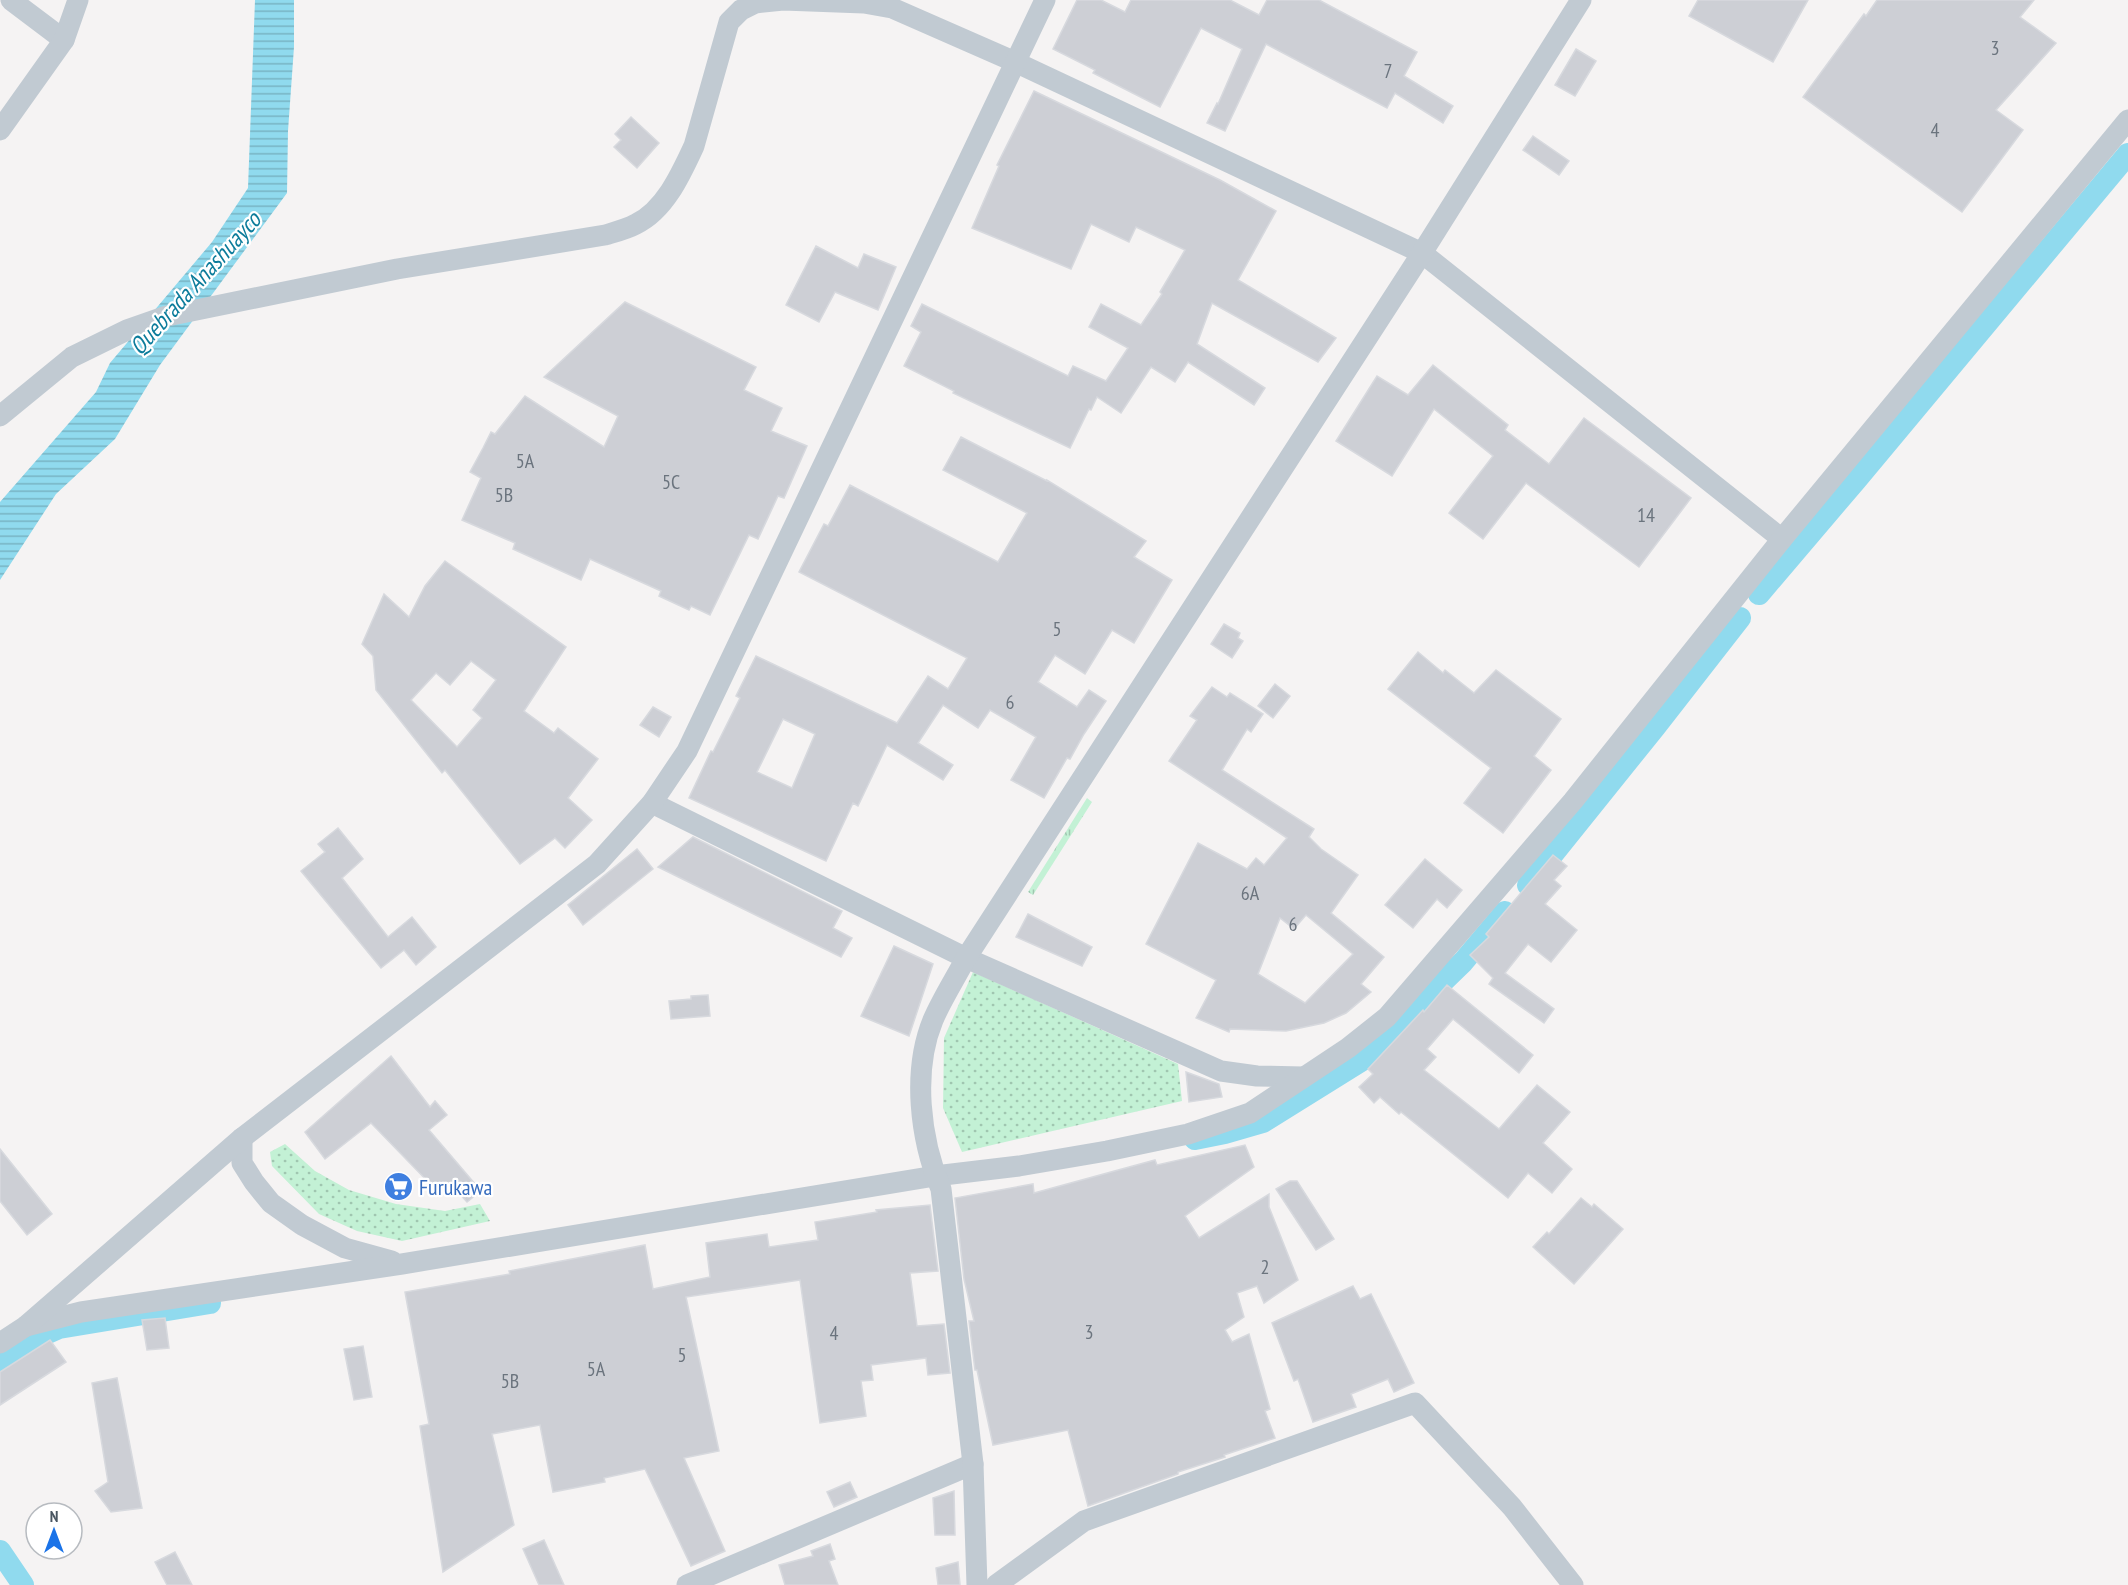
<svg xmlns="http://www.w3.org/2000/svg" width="2128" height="1585" viewBox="0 0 2128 1585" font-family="'PT Sans Narrow',sans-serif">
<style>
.grass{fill:url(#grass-tufts)}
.park{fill:url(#park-dots)}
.water{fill:url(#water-rules)}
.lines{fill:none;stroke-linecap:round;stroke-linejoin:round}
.canal{stroke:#90daee;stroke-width:22}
.building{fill:#cdcfd5;stroke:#d7d9de;stroke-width:1.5;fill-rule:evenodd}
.minor{stroke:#c1cad2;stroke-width:21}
.labels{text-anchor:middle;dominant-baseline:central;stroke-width:4.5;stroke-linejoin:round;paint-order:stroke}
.number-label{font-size:20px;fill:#6b747e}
.shop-label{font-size:22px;fill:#366cbe;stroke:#fff;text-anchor:start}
.water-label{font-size:24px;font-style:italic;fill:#0c7c9b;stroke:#fff}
</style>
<defs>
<pattern id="grass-tufts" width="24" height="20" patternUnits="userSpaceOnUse" patternTransform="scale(1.5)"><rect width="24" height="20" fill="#c3f1d5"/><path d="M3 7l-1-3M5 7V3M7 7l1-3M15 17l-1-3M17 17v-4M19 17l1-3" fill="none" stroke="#a0c6b0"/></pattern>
<pattern id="park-dots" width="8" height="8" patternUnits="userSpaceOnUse" patternTransform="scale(1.5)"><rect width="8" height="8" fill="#c3f1d5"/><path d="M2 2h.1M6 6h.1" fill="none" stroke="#a0c6b0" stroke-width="1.8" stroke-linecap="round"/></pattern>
<pattern id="water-rules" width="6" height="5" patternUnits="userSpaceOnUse" patternTransform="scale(1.5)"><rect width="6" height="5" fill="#90daee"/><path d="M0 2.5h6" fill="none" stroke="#78b4c4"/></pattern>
</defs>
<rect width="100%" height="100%" fill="#f5f3f3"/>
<polygon class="grass" points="1087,798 1092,802 1033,895 1028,892"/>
<g class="park">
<polygon points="973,972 1178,1064 1182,1101 962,1152 943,1108 944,1038"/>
<polygon points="285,1144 315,1171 349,1190 396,1204 445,1211 480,1204 490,1221 402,1241 357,1231 319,1214 272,1166 270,1152"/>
</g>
<polygon class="water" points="255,0 294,0 294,47 288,131 287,193 160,365 115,439 56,494 0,580 0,502 96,392 110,363 212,242 248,188"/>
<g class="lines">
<g class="canal">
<polyline points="1759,594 1856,480 2128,154"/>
<polyline points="1528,885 1655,727 1740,618"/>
<polyline points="1195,1139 1225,1133 1263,1122 1361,1061 1463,962 1505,912"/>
<polyline points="0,1365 41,1336 59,1328 210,1303"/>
<polyline points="0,1551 23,1585"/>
</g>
</g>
<g class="building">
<polygon points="1077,0 1101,0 1125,12 1131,0 1230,0 1259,15 1267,0 1319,0 1417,52 1404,76 1453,106 1443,123 1395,93 1387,108 1266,44 1225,131 1207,123 1217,103 1218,104 1242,49 1201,28 1160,107 1093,73 1095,70 1053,49"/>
<polygon points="1698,0 1808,0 1773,62 1689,16"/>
<polygon points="1877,0 2034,0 2020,17 2056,43 1996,110 2023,130 1962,212 1803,97 1864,14 1866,16"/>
<polygon points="1576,49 1596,61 1575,96 1555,85"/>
<polygon points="1034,91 1220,180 1276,211 1238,280 1336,338 1318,362 1212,303 1197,344 1265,388 1254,405 1188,362 1175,382 1151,367 1121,413 1097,397 1091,410 1089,409 1070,448 953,393 954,391 904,366 921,332 911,326 922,304 1068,376 1073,366 1106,381 1128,348 1089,327 1101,304 1141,325 1162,294 1160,292 1185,250 1136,227 1129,242 1091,224 1071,269 972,228 999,166 997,165"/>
<polygon points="631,117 659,143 637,168 614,147 621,140 615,134"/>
<polygon points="1533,136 1569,161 1559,175 1523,150"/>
<polygon points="816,246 858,268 864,254 896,267 878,310 835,292 819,322 786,305"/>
<polygon points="625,302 756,367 744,390 782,408 771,431 807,446 784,498 778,496 758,539 749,535 710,615 691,606 689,610 659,596 661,591 590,559 581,580 513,549 515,543 462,520 481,478 470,472 483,448 491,432 495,434 525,396 604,447 618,416 544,377"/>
<polygon points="1433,365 1508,425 1505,430 1549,464 1584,418 1691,498 1639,567 1526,483 1483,539 1449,513 1493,456 1434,409 1392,476 1336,441 1377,376 1408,395"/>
<path d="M961 437 1047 481V480L1146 541 1134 557 1172 580 1134 643 1112 630 1085 674 1055 655 1038 682 1077 707 1089 690 1106 701 1084 734 1070 759 1067 758 1044 798 1011 780 1036 737 990 710 978 728 943 705 918 743 953 765 943 780 887 745 858 806 853 803 826 861 689 798 711 751 713 752 740 698 736 696 756 656 897 723 928 676 948 689 967 658 799 572 824 524 828 526 850 485 998 562 1027 513 943 470ZM783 719 815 734 792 788 757 772Z"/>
<path d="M445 561 566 647 524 711 554 733 558 728 598 759 568 798 592 820 565 848 555 838 520 864 445 770 442 773 376 690 373 656 362 644 384 594 409 617 425 586ZM471 661 496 680 473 710 482 718 457 747 411 700 436 673 450 685Z"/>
<polygon points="1224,624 1240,633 1238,638 1243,641 1232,658 1211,644"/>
<polygon points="1418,652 1443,673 1445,670 1474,693 1496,670 1561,719 1534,756 1551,770 1503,833 1464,803 1491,768 1388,689"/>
<polygon points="1275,684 1290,696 1273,718 1258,706"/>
<path d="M1212 687 1227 697 1230 693 1263 714 1251 732 1247 729 1222 770 1314 829 1309 837 1321 849 1358 875 1331 913 1384 957 1361 984 1371 992 1346 1013 1324 1023 1286 1031 1230 1029 1229 1032 1196 1018 1216 980 1146 944 1198 843 1247 869 1256 858 1264 865 1287 838 1169 761 1197 720 1190 716ZM1306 915 1353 954 1305 1003 1258 974 1280 918 1294 929Z"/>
<polygon points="653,707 671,717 659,737 640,725"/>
<polygon points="338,828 363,859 342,878 388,937 412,917 436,947 416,965 404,950 381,968 301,871 325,852 318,844"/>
<polygon points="693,837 842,911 833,928 852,938 841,957 658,867"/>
<polygon points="637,849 653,869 583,925 568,905"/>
<polygon points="1553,855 1567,866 1554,880 1561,886 1545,904 1577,930 1551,962 1528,944 1505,973 1554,1009 1544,1023 1489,984 1493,978 1470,955 1489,937 1486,934"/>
<polygon points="1425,859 1462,890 1447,908 1437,899 1413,928 1385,905"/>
<polygon points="1028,914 1092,947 1082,966 1016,937"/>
<polygon points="894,946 933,964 909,1036 861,1016"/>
<polygon points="1447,985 1533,1055 1519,1073 1453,1019 1427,1049 1436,1057 1424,1070 1499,1129 1537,1085 1570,1112 1543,1143 1572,1169 1552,1193 1528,1173 1508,1198 1401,1112 1399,1114 1380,1097 1374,1103 1359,1087 1373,1074 1368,1069 1423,1010 1424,1012"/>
<polygon points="708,995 710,1016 671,1019 669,1001 691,999 691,996"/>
<polygon points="391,1056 430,1107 435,1101 447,1115 429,1130 481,1191 467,1202 456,1190 450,1194 442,1184 436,1190 371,1123 325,1159 305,1132"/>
<polygon points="1186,1072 1219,1084 1222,1097 1189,1102"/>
<polygon points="1245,1145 1254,1167 1185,1216 1199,1238 1269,1194 1269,1207 1298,1280 1264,1303 1257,1286 1237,1293 1244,1317 1225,1330 1232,1342 1249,1334 1270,1409 1265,1411 1275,1438 1224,1455 1225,1457 1178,1472 1178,1474 1088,1506 1068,1430 993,1445 977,1370 975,1370 969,1321 974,1321 964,1279 955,1198 1033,1184 1034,1193 1155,1160 1157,1165"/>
<polygon points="0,1149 52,1214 27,1235 0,1201"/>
<polygon points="1290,1181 1297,1181 1334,1239 1316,1250 1276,1189"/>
<polygon points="1581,1198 1592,1207 1594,1204 1623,1229 1574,1284 1533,1247 1547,1232 1549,1234"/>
<polygon points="930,1205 938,1271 910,1273 917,1326 944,1324 950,1373 928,1375 926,1358 871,1365 873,1380 861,1381 866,1416 820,1423 800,1280 686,1297 719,1451 684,1458 725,1551 691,1566 645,1469 604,1478 605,1482 553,1492 540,1425 492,1434 514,1525 443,1572 420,1426 429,1424 405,1292 510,1274 509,1271 645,1245 653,1289 710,1277 706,1243 767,1234 769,1247 818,1240 815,1222 877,1212 876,1210"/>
<polygon points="1353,1286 1360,1299 1371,1294 1414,1383 1394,1392 1388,1379 1351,1394 1356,1407 1313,1422 1298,1379 1294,1381 1272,1323"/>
<polygon points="165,1318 169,1348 147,1350 142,1320"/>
<polygon points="50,1340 66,1362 0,1405 0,1372"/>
<polygon points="363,1346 372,1397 354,1400 344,1349"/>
<polygon points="117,1378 142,1508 111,1512 95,1491 108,1482 92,1383"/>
<polygon points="850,1482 857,1497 834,1507 827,1492"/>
<polygon points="954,1491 955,1535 935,1535 933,1498"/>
<polygon points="544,1540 564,1585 539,1585 523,1549"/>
<polygon points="830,1544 835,1559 829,1561 838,1585 785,1585 779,1565 813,1556 811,1551"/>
<polygon points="175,1552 192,1585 167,1585 155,1562"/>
<polygon points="958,1562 960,1585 938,1585 936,1568"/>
</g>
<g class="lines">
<g class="minor">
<polyline points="11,0 64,40"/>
<polyline points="0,130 64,40 78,0"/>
<path d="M0 416 72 357 127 330 167 316 397 269 605 235C615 232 627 229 636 224 665 210 681 174 694 146L729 22 741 10 755 3 783 0 864 3 892 8 1015 62 1422 253 1782 539"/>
<polyline points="652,803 966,958 1221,1071 1257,1076 1303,1077"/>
<polyline points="242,1138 242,1163 254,1182 271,1203 302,1225 345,1248 392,1261"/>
<polyline points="26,1326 81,1312 402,1264 935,1176 1019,1166 1107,1151 1188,1134 1250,1113 1348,1048 1387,1017 1573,801 1782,539 2128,120"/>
<polyline points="0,1343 26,1326 242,1138 597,864 652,803 687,751 1045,0"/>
<polyline points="687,1585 973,1464"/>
<path d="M977 1585 973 1464 941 1189C920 1139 912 1071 933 1020 942 999 955 979 966 958L1422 253 1581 0"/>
<polyline points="996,1585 1084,1521 1415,1403 1512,1507 1573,1585"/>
</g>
</g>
<defs>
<symbol id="supermarket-disc" viewBox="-11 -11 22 22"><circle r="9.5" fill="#3f7fe0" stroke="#fff"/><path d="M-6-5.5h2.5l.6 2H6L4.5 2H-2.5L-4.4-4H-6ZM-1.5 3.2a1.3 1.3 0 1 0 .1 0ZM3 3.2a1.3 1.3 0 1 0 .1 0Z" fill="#fff"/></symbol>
</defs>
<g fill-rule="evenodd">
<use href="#supermarket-disc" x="382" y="1170" width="33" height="33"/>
</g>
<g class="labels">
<g class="number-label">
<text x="1995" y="48">3</text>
<text x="1388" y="71">7</text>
<text x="1935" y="130">4</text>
<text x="525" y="461">5A</text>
<text x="671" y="482">5C</text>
<text x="504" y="495">5B</text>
<text x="1646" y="515">14</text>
<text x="1057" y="629">5</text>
<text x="1010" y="702">6</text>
<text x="1250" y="893">6A</text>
<text x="1293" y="924">6</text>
<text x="1265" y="1267">2</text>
<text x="1089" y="1332">3</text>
<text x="834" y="1333">4</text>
<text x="682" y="1355">5</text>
<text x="596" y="1369">5A</text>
<text x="510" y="1381">5B</text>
</g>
<g class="shop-label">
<text x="419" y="1187">Furukawa</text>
</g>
<g class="water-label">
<text transform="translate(195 283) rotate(-48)">Quebrada Anashuayco</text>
</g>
</g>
<g transform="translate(54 1531)"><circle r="28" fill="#ffffff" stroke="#b7bbc0" stroke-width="1.5"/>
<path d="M0-4.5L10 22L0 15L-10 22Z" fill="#1a73e8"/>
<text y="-9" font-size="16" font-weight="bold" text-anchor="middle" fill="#4a5661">N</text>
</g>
</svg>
